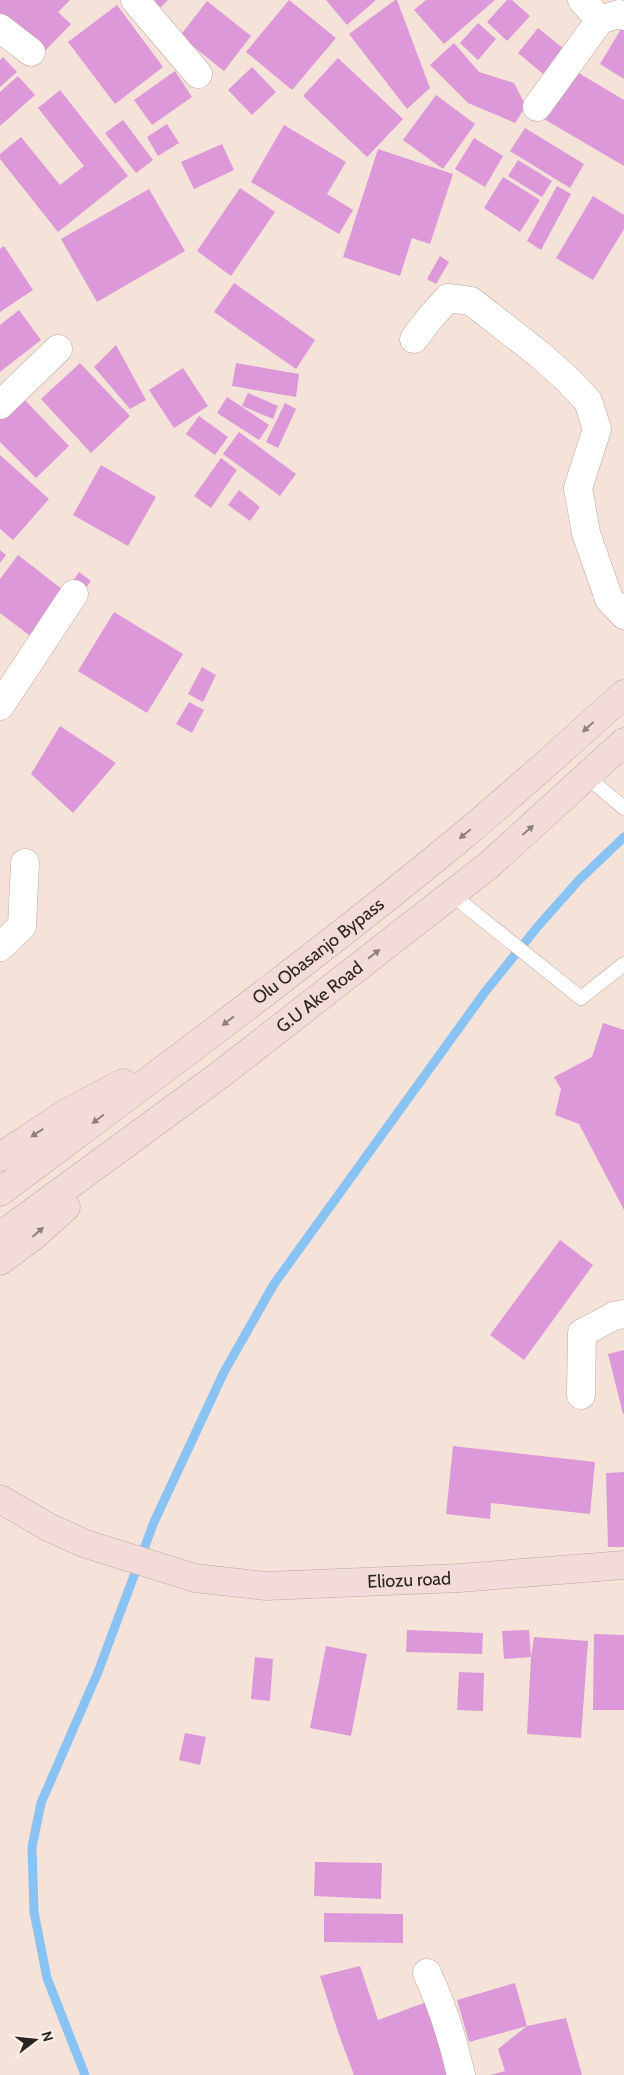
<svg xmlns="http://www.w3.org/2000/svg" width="624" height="2075" viewBox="0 0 624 2075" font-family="Cabin,sans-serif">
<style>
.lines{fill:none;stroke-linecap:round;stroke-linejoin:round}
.stream{stroke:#88c3f4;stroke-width:9}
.building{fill:#dc98d8}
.lane-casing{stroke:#bcaaa2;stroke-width:15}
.street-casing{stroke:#bcaaa2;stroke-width:29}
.secondary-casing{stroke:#bcaaa2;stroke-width:29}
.lane{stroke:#fff;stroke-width:14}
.street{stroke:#fff;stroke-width:28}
.secondary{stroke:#f2dbd8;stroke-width:28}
.oneway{fill:#8e807c}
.labels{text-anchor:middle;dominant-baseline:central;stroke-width:4;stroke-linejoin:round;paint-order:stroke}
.street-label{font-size:18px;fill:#2b2421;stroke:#fff0e9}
</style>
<rect width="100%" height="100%" fill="#f5e2d9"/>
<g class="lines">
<polyline class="stream" points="85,2075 47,1978 34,1912 32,1847 41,1803 98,1672 154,1522 224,1372 274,1284 485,992 539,925 579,880 624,837"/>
</g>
<g class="building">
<polygon points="0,0 70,0 58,12 71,24 42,54 0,13"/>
<polygon points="148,0 168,0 158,10"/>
<polygon points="289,0 336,38 292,90 246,52"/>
<polygon points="326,0 376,0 347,25"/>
<polygon points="395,0 397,0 430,88 407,109 349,34"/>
<polygon points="426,0 495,0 444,44 414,10"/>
<polygon points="507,0 512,0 530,16 507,41 487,22"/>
<polygon points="207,1 251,36 224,71 180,36"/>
<polygon points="117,5 163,67 115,104 68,42"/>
<polygon points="478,23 496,39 478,60 460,43"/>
<polygon points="624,24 624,79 600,64"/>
<polygon points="538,28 564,49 543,74 518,53"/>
<polygon points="454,43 479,72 514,83 526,106 515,123 468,103 430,65"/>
<polygon points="3,57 17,72 0,87 0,60"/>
<polygon points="338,58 403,119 367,157 303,96"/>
<polygon points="252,67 276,92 252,115 228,90"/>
<polygon points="572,69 624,100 624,166 544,119"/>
<polygon points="175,71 192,97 152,125 134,100"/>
<polygon points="18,76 35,95 0,126 0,92"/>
<polygon points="60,90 128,176 58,232 0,159 0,154 21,137 60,185 84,166 38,108"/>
<polygon points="436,95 475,124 443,169 403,140"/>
<polygon points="123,120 153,160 136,173 105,133"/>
<polygon points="167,124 179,143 158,156 147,137"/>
<polygon points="284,125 346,162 327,194 353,210 339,234 251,182"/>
<polygon points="525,128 584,164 570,188 510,151"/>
<polygon points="474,138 503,156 485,187 455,169"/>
<polygon points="222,144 234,170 194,189 181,162"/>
<polygon points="378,149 453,174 430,244 412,238 400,276 343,257"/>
<polygon points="518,160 552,181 542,197 508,176"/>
<polygon points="503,177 540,200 520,232 484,208"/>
<polygon points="557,186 571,194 541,250 527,241"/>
<polygon points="240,188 275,212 231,276 197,251"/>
<polygon points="149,189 185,251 97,302 61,239"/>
<polygon points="593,196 624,215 624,229 593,280 556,258"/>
<polygon points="4,246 33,290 0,312 0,249"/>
<polygon points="440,256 449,262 436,284 427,279"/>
<polygon points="234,283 315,340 296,369 214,312"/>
<polygon points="19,310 41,340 0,372 0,325"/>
<polygon points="116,345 146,400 130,409 94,367"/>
<polygon points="80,363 130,416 91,453 41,399"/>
<polygon points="236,363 299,374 296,397 232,386"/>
<polygon points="183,368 208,406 174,428 149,390"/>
<polygon points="248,393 278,406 273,419 242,406"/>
<polygon points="20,395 69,446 36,478 0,442 0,415"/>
<polygon points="227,397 269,425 259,440 217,413"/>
<polygon points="285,403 296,409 278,448 266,442"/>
<polygon points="199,416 228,437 215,455 186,434"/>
<polygon points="239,432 296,474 280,496 223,454"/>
<polygon points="0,455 49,499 13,540 0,529"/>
<polygon points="221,458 237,470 211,508 194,496"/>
<polygon points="101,465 156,497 128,546 73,515"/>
<polygon points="239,490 260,507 250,521 228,505"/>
<polygon points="0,550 6,555 0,563"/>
<polygon points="18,555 67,593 33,638 0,613 0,579"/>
<polygon points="79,572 91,581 81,594 70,585"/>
<polygon points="114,612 183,654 147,713 78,671"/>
<polygon points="202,667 216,675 203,702 188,694"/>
<polygon points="189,702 204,710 192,733 176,724"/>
<polygon points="60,726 116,763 73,813 31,774"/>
<polygon points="603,1023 624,1030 624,1210 579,1124 555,1115 561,1089 554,1077 592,1057"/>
<polygon points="560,1240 593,1265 524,1360 490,1335"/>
<polygon points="624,1350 624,1414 623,1414 608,1354"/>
<polygon points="453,1446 595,1462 590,1514 491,1503 490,1519 446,1514"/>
<polygon points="624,1472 624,1547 608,1547 606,1473"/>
<polygon points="407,1630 483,1633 482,1654 406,1652"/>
<polygon points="529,1630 531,1657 534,1637 588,1641 581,1738 527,1734 531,1657 504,1659 502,1631"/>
<polygon points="594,1634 624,1635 624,1710 593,1710"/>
<polygon points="326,1646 367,1654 351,1736 310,1728"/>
<polygon points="255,1657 273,1659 270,1701 251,1699"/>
<polygon points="459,1672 484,1673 483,1711 457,1710"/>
<polygon points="185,1733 206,1737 200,1765 179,1760"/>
<polygon points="315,1862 382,1863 381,1899 314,1896"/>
<polygon points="324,1913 403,1914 403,1943 324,1942"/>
<polygon points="360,1966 378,2020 432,2000 456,2075 354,2075 338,2032 320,1976"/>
<polygon points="515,1983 527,2026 566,2018 582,2075 490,2075 505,2071 498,2049 527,2026 469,2042 457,2000"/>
</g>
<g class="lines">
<defs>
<g id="lane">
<polyline points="587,777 624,808"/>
<polyline points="451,894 581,998 624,964"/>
</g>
<g id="street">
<polyline points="135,0 198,74"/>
<polyline points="582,0 600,20 619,14 624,16"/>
<polyline points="0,28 31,52"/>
<polyline points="537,107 600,20"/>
<polyline points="414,339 430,318 448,298 471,301 539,354 566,378 588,401 597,429 578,488 586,533 609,599 624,615"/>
<polyline points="0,405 58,349"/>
<polyline points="0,706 74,594"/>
<polyline points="0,947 22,926 25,863"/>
<polyline points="581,1395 582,1333 614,1316 624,1314"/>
<path d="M427 1973C442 2005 453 2040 461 2075"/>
</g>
<g id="secondary">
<polyline points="0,1157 68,1112 123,1083"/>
<path id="s1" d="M0 1192C156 1075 314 959 464 835 519 789 571 742 624 694"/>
<path id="s2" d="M0 1236 221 1074 489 865 624 742"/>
<polyline points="0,1261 34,1236 66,1207"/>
<path id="s3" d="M0 1499 50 1528 86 1544 195 1578 266 1586 459 1578 624 1565"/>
</g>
</defs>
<use href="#lane" class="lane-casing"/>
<use href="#street" class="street-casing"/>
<use href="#secondary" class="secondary-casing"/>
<use href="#lane" class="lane"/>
<use href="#street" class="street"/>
<use href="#secondary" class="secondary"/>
</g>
<defs><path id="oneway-solid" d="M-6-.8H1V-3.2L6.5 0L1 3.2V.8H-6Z" transform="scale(1.25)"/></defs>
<g class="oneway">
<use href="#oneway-solid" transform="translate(588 727) rotate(138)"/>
<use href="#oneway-solid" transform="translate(528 830) rotate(-41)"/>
<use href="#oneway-solid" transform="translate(465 834) rotate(140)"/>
<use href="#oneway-solid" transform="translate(374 954) rotate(-38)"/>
<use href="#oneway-solid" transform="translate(228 1021) rotate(142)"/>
<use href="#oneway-solid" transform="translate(98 1119) rotate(143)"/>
<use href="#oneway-solid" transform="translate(37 1133) rotate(147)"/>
<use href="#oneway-solid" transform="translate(38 1232) rotate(-41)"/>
</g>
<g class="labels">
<g class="street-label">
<text stroke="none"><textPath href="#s1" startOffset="399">Olu Obasanjo Bypass</textPath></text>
<text stroke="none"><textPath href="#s2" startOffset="399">G.U Ake Road</textPath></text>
<text stroke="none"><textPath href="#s3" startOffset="426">Eliozu road</textPath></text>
</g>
</g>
<g transform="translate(35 2040) rotate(74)" stroke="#fff0e9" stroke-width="4" paint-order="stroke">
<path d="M0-4L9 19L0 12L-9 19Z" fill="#2b2421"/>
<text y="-8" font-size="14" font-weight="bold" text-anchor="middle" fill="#2b2421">N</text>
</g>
</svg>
